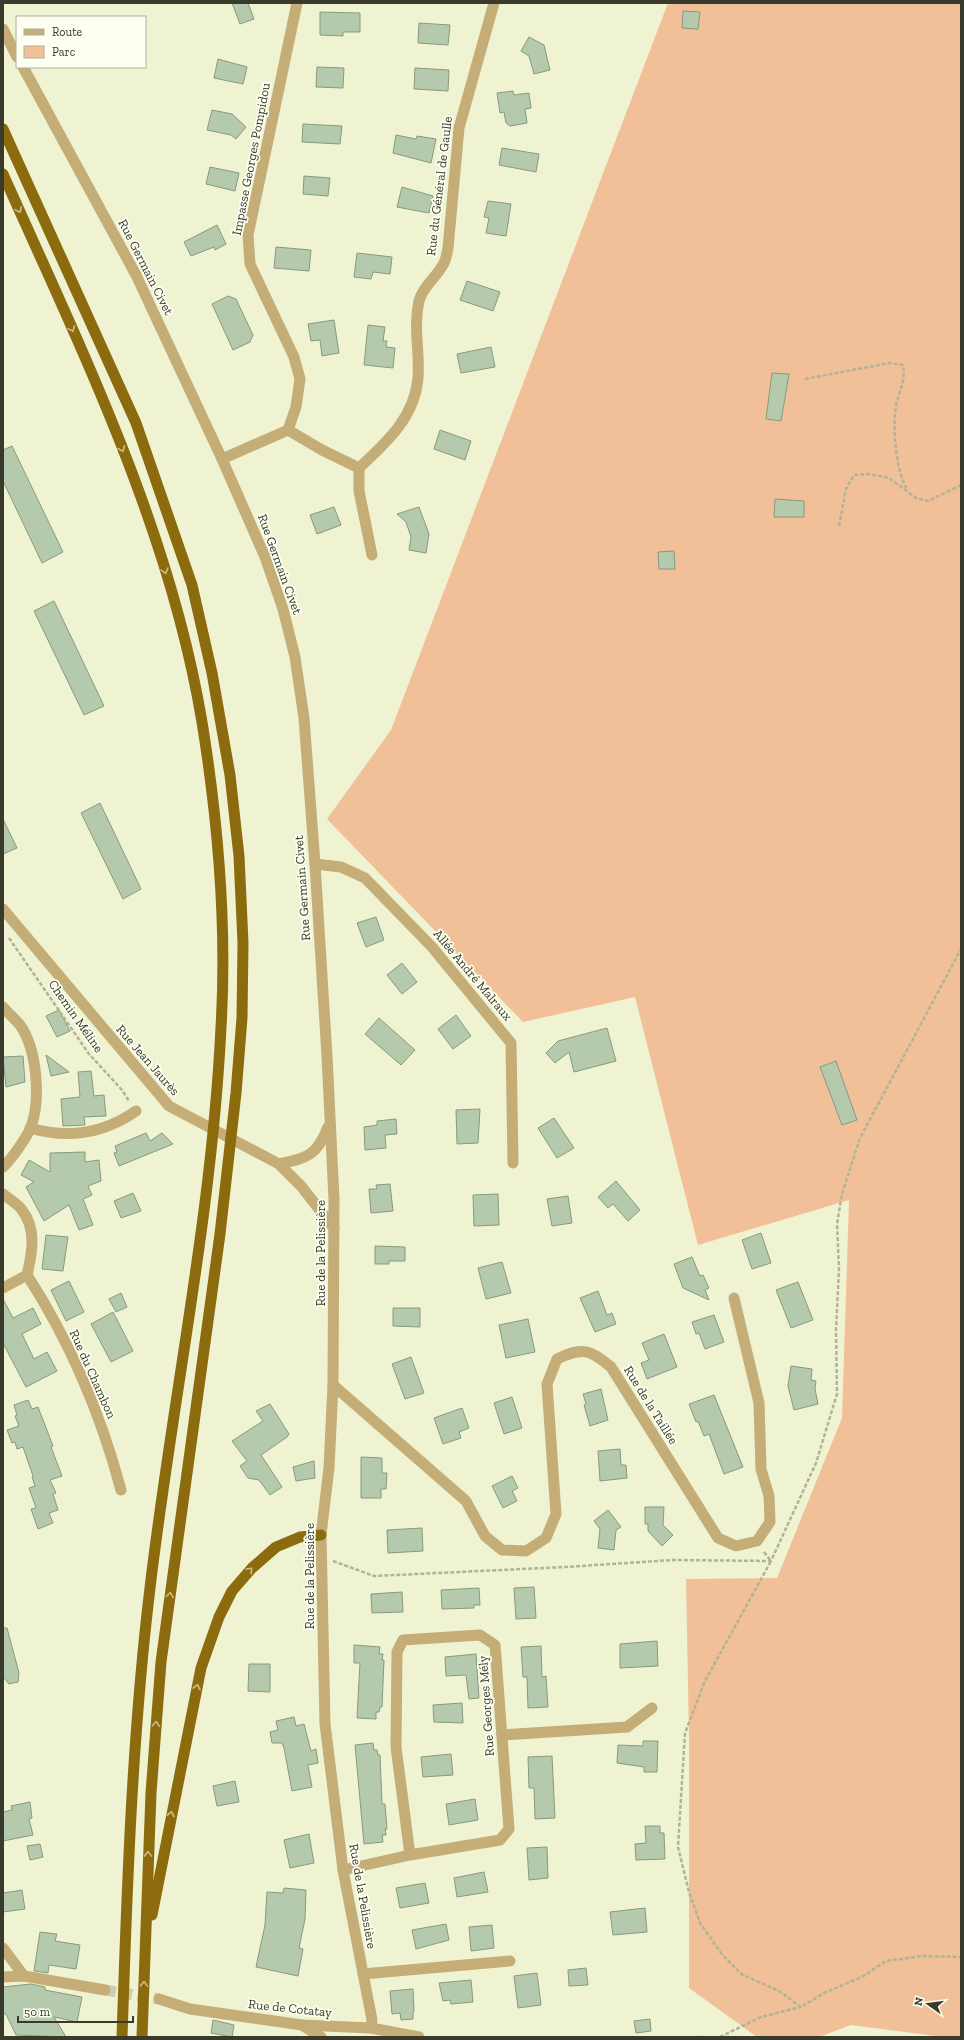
<svg xmlns="http://www.w3.org/2000/svg" width="964" height="2040" viewBox="0 0 964 2040" font-family="'Zilla Slab',serif">
<style>
.green{fill:#f1c098}
.building{fill:#b5caad;stroke:#869a7f}
.lines{fill:none;stroke-linecap:round;stroke-linejoin:round}
.minor-tunnel{stroke:#cbceb0;stroke-width:11;stroke-dasharray:11 5.5;stroke-linecap:butt}
.path{stroke:#b1b398;stroke-width:2.5;stroke-dasharray:4 2;stroke-linecap:butt}
.minor{stroke:#c5ad78;stroke-width:11}
.tertiary{stroke:#c5ad78;stroke-width:11}
.trunk{stroke:#8c6b0e;stroke-width:11}
.oneway{stroke:#cabc8b}
.labels{text-anchor:middle;dominant-baseline:central;stroke-width:3.5;stroke-linejoin:round;paint-order:stroke}
.street-label{font-size:13px;fill:#393a2c;stroke:#fdfff1}
</style>
<rect width="100%" height="100%" fill="#f0f3d1"/>
<polygon class="green" points="668,3 961,3 961,2037 943,2037 851,2025 819,2037 757,2037 689,1988 689,1737 686,1579 777,1578 842,1418 849,1200 698,1245 635,997 523,1022 327,819 391,730"/>
<g class="building">
<polygon points="232,3 248,3 254,19 240,24"/>
<polygon points="683,11 700,12 698,29 682,28"/>
<polygon points="320,12 360,13 360,32 343,32 343,36 320,35"/>
<polygon points="419,23 450,25 448,45 418,43"/>
<polygon points="529,37 544,45 550,70 534,74 529,56 521,51"/>
<polygon points="218,59 247,67 243,84 214,78"/>
<polygon points="317,67 344,68 343,88 316,87"/>
<polygon points="415,68 449,70 448,91 414,89"/>
<polygon points="513,91 514,95 529,93 531,108 525,109 527,123 510,126 506,123 504,112 500,113 497,93"/>
<polygon points="212,110 232,114 246,127 236,139 231,135 207,130"/>
<polygon points="303,124 342,126 340,144 302,142"/>
<polygon points="396,135 416,139 417,136 436,139 431,163 393,153"/>
<polygon points="502,148 539,154 536,172 499,165"/>
<polygon points="210,167 239,173 235,191 206,184"/>
<polygon points="304,176 330,178 328,196 303,194"/>
<polygon points="402,187 433,196 429,213 397,207"/>
<polygon points="488,201 511,204 506,236 486,233 489,218 484,217"/>
<polygon points="217,225 226,244 215,250 214,247 191,256 184,242"/>
<polygon points="276,247 311,250 309,271 274,268"/>
<polygon points="357,253 392,257 390,274 373,272 371,279 354,277"/>
<polygon points="467,281 500,292 493,311 460,300"/>
<polygon points="228,296 236,299 253,335 250,342 233,350 212,304"/>
<polygon points="334,320 339,353 322,356 320,340 311,341 308,324"/>
<polygon points="368,325 385,327 383,341 387,341 386,347 395,348 393,368 364,365"/>
<polygon points="491,347 495,367 461,373 457,354"/>
<polygon points="772,373 789,374 781,421 766,419"/>
<polygon points="440,430 471,441 465,460 434,449"/>
<polygon points="12,446 63,552 42,563 3,481 3,450"/>
<polygon points="775,499 804,501 804,517 774,517"/>
<polygon points="334,507 341,525 317,534 310,515"/>
<polygon points="419,507 429,534 426,553 409,550 411,537 406,522 397,514"/>
<polygon points="674,551 675,569 659,569 658,552"/>
<polygon points="54,601 104,706 84,715 34,611"/>
<polygon points="100,803 141,889 123,899 81,813"/>
<polygon points="3,819 17,848 3,854"/>
<polygon points="376,917 384,940 366,947 357,923"/>
<polygon points="402,963 417,982 402,994 387,975"/>
<polygon points="59,1010 70,1031 57,1037 46,1016"/>
<polygon points="456,1015 471,1036 453,1049 438,1029"/>
<polygon points="379,1018 415,1050 401,1065 365,1034"/>
<polygon points="607,1028 616,1061 574,1072 569,1052 555,1063 546,1053 558,1041"/>
<polygon points="46,1055 69,1072 51,1076"/>
<polygon points="23,1056 25,1082 6,1087 3,1057"/>
<polygon points="836,1061 857,1120 842,1125 820,1067"/>
<polygon points="91,1071 94,1096 104,1095 106,1116 84,1117 85,1125 63,1126 61,1099 80,1097 78,1072"/>
<polygon points="480,1109 478,1143 457,1144 456,1110"/>
<polygon points="554,1118 574,1148 557,1158 538,1128"/>
<polygon points="396,1119 397,1134 385,1135 386,1148 365,1150 364,1127 377,1125 377,1121"/>
<polygon points="146,1133 150,1141 162,1133 173,1144 119,1166 114,1153 117,1152 115,1146"/>
<polygon points="85,1152 85,1162 99,1160 101,1181 88,1186 92,1195 83,1199 93,1225 79,1230 69,1205 44,1221 26,1187 34,1182 21,1175 29,1160 50,1172 50,1153"/>
<polygon points="616,1181 640,1210 628,1221 613,1204 608,1208 598,1197"/>
<polygon points="390,1184 393,1211 371,1213 369,1189 377,1189 376,1185"/>
<polygon points="133,1193 141,1211 121,1218 114,1201"/>
<polygon points="498,1194 499,1225 474,1226 473,1195"/>
<polygon points="568,1196 572,1223 552,1226 547,1199"/>
<polygon points="761,1233 771,1263 752,1269 742,1240"/>
<polygon points="46,1235 68,1237 63,1271 42,1269"/>
<polygon points="375,1246 405,1247 405,1261 389,1261 389,1264 375,1264"/>
<polygon points="692,1257 700,1276 703,1275 709,1288 705,1290 709,1300 683,1288 674,1264"/>
<polygon points="502,1262 511,1293 486,1299 478,1268"/>
<polygon points="69,1281 84,1312 66,1321 51,1290"/>
<polygon points="798,1282 813,1320 791,1328 776,1290"/>
<polygon points="598,1291 607,1315 612,1313 616,1324 595,1332 580,1298"/>
<polygon points="121,1293 127,1307 116,1312 109,1299"/>
<polygon points="3,1299 13,1318 33,1308 41,1324 22,1334 34,1359 47,1352 57,1371 26,1387 3,1343"/>
<polygon points="393,1308 420,1308 420,1327 393,1326"/>
<polygon points="113,1312 133,1351 111,1362 91,1324"/>
<polygon points="714,1315 724,1342 705,1349 699,1333 696,1334 692,1322"/>
<polygon points="528,1319 535,1352 506,1358 499,1325"/>
<polygon points="664,1334 677,1367 647,1379 641,1363 649,1360 642,1343"/>
<polygon points="411,1357 424,1393 405,1399 392,1364"/>
<polygon points="791,1366 812,1369 811,1380 816,1381 815,1389 818,1404 794,1410 788,1386"/>
<polygon points="601,1389 608,1420 590,1426 584,1405 586,1404 583,1394"/>
<polygon points="714,1395 743,1467 724,1474 709,1434 704,1436 698,1421 696,1422 689,1404"/>
<polygon points="512,1397 522,1428 504,1434 494,1403"/>
<polygon points="28,1400 32,1409 38,1407 53,1446 51,1447 62,1476 50,1480 56,1493 53,1494 58,1510 49,1513 53,1523 38,1529 31,1509 36,1508 29,1488 35,1486 32,1477 33,1476 23,1447 17,1449 15,1442 12,1443 7,1430 19,1426 15,1416 17,1415 14,1405"/>
<polygon points="270,1404 289,1434 287,1437 261,1455 282,1487 270,1495 259,1480 248,1478 240,1466 247,1461 232,1441 263,1421 256,1411"/>
<polygon points="462,1408 469,1428 459,1432 461,1438 443,1444 434,1418"/>
<polygon points="620,1449 621,1465 626,1465 627,1478 600,1481 598,1451"/>
<polygon points="361,1457 382,1458 382,1473 387,1473 386,1489 381,1489 381,1498 361,1498"/>
<polygon points="314,1461 315,1478 296,1481 293,1467"/>
<polygon points="512,1476 518,1488 512,1491 517,1501 503,1508 492,1486"/>
<polygon points="645,1507 664,1507 663,1525 673,1535 662,1546 648,1531 648,1524 645,1524"/>
<polygon points="608,1510 621,1527 616,1530 614,1550 598,1548 600,1529 594,1521"/>
<polygon points="422,1528 423,1551 388,1553 387,1530"/>
<polygon points="534,1587 536,1618 516,1619 514,1588"/>
<polygon points="479,1588 480,1605 474,1605 474,1608 442,1609 441,1590"/>
<polygon points="402,1592 403,1612 372,1613 371,1594"/>
<polygon points="3,1628 7,1628 19,1673 18,1682 9,1684 3,1677"/>
<polygon points="657,1641 658,1666 620,1668 620,1644"/>
<polygon points="354,1645 380,1647 379,1654 383,1654 382,1660 384,1660 382,1707 380,1707 379,1712 376,1712 376,1719 357,1718 360,1663 354,1663"/>
<polygon points="541,1646 542,1677 546,1676 548,1707 528,1708 527,1677 523,1677 521,1647"/>
<polygon points="476,1654 479,1698 469,1699 466,1675 446,1676 445,1657"/>
<polygon points="249,1664 270,1664 270,1692 248,1691"/>
<polygon points="462,1703 463,1723 434,1722 433,1705"/>
<polygon points="294,1717 296,1726 304,1724 311,1751 316,1749 318,1763 308,1765 312,1787 292,1791 284,1748 282,1743 272,1743 270,1732 278,1730 276,1721"/>
<polygon points="643,1741 658,1741 657,1772 644,1772 644,1767 617,1763 618,1745 643,1746"/>
<polygon points="373,1743 374,1750 377,1750 378,1755 380,1755 382,1804 385,1804 387,1829 385,1829 386,1835 382,1835 383,1842 364,1844 355,1745"/>
<polygon points="451,1754 453,1775 423,1777 421,1757"/>
<polygon points="552,1756 555,1818 535,1819 534,1788 529,1788 528,1757"/>
<polygon points="235,1781 239,1802 217,1806 213,1786"/>
<polygon points="475,1799 478,1820 449,1825 446,1804"/>
<polygon points="30,1802 32,1818 29,1819 33,1835 3,1841 3,1812 12,1810 11,1806"/>
<polygon points="645,1826 660,1826 660,1833 664,1833 665,1859 636,1860 635,1844 646,1843"/>
<polygon points="309,1834 314,1863 290,1868 284,1840"/>
<polygon points="40,1844 43,1857 30,1860 27,1846"/>
<polygon points="547,1847 548,1878 529,1880 527,1848"/>
<polygon points="484,1872 488,1892 457,1897 454,1878"/>
<polygon points="425,1883 429,1903 400,1908 396,1888"/>
<polygon points="284,1888 306,1890 305,1919 299,1948 303,1949 298,1976 256,1967 265,1925 267,1892 283,1893"/>
<polygon points="22,1890 25,1909 3,1912 3,1893"/>
<polygon points="645,1908 647,1932 613,1935 610,1912"/>
<polygon points="446,1924 449,1940 416,1949 412,1930"/>
<polygon points="492,1925 494,1948 471,1951 469,1927"/>
<polygon points="40,1932 57,1934 55,1941 80,1945 76,1969 49,1965 48,1973 34,1971"/>
<polygon points="586,1968 588,1985 569,1986 568,1970"/>
<polygon points="537,1973 541,2005 518,2008 514,1976"/>
<polygon points="471,1980 473,2002 451,2004 450,2000 443,2001 439,1983"/>
<polygon points="31,1984 45,1987 45,1990 82,1997 77,2022 54,2017 66,2037 16,2035 6,2014 3,2014 3,1987"/>
<polygon points="413,1989 414,2012 413,2012 413,2019 401,2020 400,2013 392,2014 390,1991"/>
<polygon points="650,2019 651,2031 636,2033 634,2021"/>
<polygon points="213,2020 234,2025 232,2037 211,2033"/>
</g>
<g class="lines">
<polyline class="minor-tunnel" points="105,1990 159,1999"/>
<g class="path">
<path d="M805 379 889 363 903 365C906 380 899 391 896 406 892 430 896 469 907 490"/>
<polyline points="839,526 846,489 854,475 869,474 889,478 916,498 928,501 961,485"/>
<polyline points="9,938 89,1054 122,1090 129,1101"/>
<polyline points="764,1552 771,1561 705,1681 685,1733 678,1847 689,1892 700,1923 721,1953 741,1974 779,1991 801,2007 826,1992 862,1977 886,1961 923,1956 961,1957"/>
<polyline points="333,1561 374,1576 565,1567 673,1560 771,1561 816,1463 837,1394 836,1330 839,1269 837,1224 842,1194 860,1138 961,949"/>
<polyline points="694,2037 706,2037"/>
<polyline points="720,2037 761,2017 800,2007"/>
</g>
<g class="minor">
<polyline points="288,430 322,450 359,468 359,491 372,555"/>
<polyline points="222,459 288,430 296,407 300,379 294,357 250,264 248,235 297,3"/>
<path d="M359 468C386 443 415 417 418 378 420 352 413 327 419 301 423 286 437 277 444 263 446 259 447 253 448 248L459 128 494 3"/>
<polyline points="315,864 341,867 365,878 432,947 511,1043 513,1163"/>
<path d="M3 1007C8 1013 15 1019 20 1025 37 1049 41 1099 31 1127 27 1137 11 1160 3 1167"/>
<path d="M30 1128C68 1139 103 1134 136 1111"/>
<path d="M3 1194C9 1199 18 1204 22 1210 37 1229 32 1254 27 1275L3 1288"/>
<path d="M27 1275C69 1340 101 1415 121 1490"/>
<path d="M333 1385 466 1501 485 1536 502 1550 526 1551 546 1538 556 1514 547 1384 557 1359C583 1347 589 1349 611 1367L718 1538 736 1546 757 1541 770 1522 769 1496 761 1469 759 1403 734 1298"/>
<polyline points="502,1735 627,1727 652,1708"/>
<polyline points="343,1870 410,1855 500,1840 509,1829 495,1645 480,1635 403,1640 397,1652 396,1747 410,1855"/>
<polyline points="3,1948 24,1976"/>
<polyline points="363,1974 510,1961"/>
<polyline points="3,1977 24,1976 105,1990"/>
<polyline points="159,1999 190,2009 302,2025 371,2028 419,2037"/>
<polyline points="302,2025 321,2037"/>
</g>
<g class="tertiary">
<polyline points="3,29 17,57"/>
<polyline points="23,67 136,275 222,459 265,557 283,609 295,657 304,718 315,864 327,1056 334,1199 333,1385 329,1468 321,1535 325,1724 343,1870 372,2020 371,2028"/>
<polyline points="3,909 169,1106 279,1164 301,1186 334,1228"/>
<path d="M279 1164C307 1158 317 1156 328 1127"/>
</g>
<g class="trunk">
<polyline points="3,129 136,423 192,585 212,673 230,775 239,856 243,943 242,1018 236,1093 220,1234 161,1662 151,1793 142,2037"/>
<path d="M3 174C82 351 170 529 202 722 218 821 227 927 221 1027 212 1215 172 1401 150 1588 132 1737 127 1887 122 2037"/>
<polyline points="152,1915 201,1668 219,1617 232,1591 252,1568 276,1547 300,1537 321,1535"/>
</g>
</g>
<defs><path id="oneway-chevron" d="M-2-3.5L2.5 0L-2 3.5" fill="none" stroke-width="1.6" stroke-linecap="round" stroke-linejoin="round"/></defs>
<g class="oneway">
<use href="#oneway-chevron" transform="translate(19 210) rotate(66)"/>
<use href="#oneway-chevron" transform="translate(72 329) rotate(66)"/>
<use href="#oneway-chevron" transform="translate(122 449) rotate(68)"/>
<use href="#oneway-chevron" transform="translate(165 571) rotate(74)"/>
<use href="#oneway-chevron" transform="translate(250 1570) rotate(-46)"/>
<use href="#oneway-chevron" transform="translate(170 1595) rotate(-82)"/>
<use href="#oneway-chevron" transform="translate(197 1687) rotate(-78)"/>
<use href="#oneway-chevron" transform="translate(156 1724) rotate(-86)"/>
<use href="#oneway-chevron" transform="translate(171 1814) rotate(-79)"/>
<use href="#oneway-chevron" transform="translate(148 1854) rotate(-88)"/>
<use href="#oneway-chevron" transform="translate(144 1984) rotate(-88)"/>
</g>
<g class="labels">
<g class="street-label">
<text transform="translate(251 159) rotate(-79)">Impasse Georges Pompidou</text>
<text transform="translate(439 186) rotate(-83)">Rue du Général de Gaulle</text>
<text transform="translate(146 267) rotate(63)">Rue Germain Civet</text>
<text transform="translate(280 564) rotate(70)">Rue Germain Civet</text>
<text transform="translate(302 888) rotate(-94)">Rue Germain Civet</text>
<text transform="translate(473 975) rotate(50)">Allée André Malraux</text>
<text transform="translate(76 1016) rotate(55)">Chemin Méline</text>
<text transform="translate(148 1060) rotate(49)">Rue Jean Jaurès</text>
<text transform="translate(320 1253) rotate(-90)">Rue de la Pelissière</text>
<text transform="translate(93 1374) rotate(66)">Rue du Chambon</text>
<text transform="translate(651 1405) rotate(58)">Rue de la Taillée</text>
<text transform="translate(309 1576) rotate(-90)">Rue de la Pelissière</text>
<text transform="translate(486 1706) rotate(-94)">Rue Georges Mély</text>
<text transform="translate(363 1896) rotate(80)">Rue de la Pelissière</text>
<text transform="translate(290 2008) rotate(6)">Rue de Cotatay</text>
</g>
</g>
<rect width="964" height="2040" fill="none" stroke="#393a2c" stroke-width="8"/>
<rect x="16" y="16" width="130" height="52" fill="#fdfff1" stroke="#afb0a2"/>
<rect x="24" y="29" width="20" height="6" fill="#c5ad78" stroke="#afb0a2"/>
<text x="52" y="36" font-size="12" fill="#393a2c">Route</text>
<rect x="24" y="46" width="20" height="12" fill="#f1c098" stroke="#afb0a2"/>
<text x="52" y="56" font-size="12" fill="#393a2c">Parc</text>
<g transform="translate(928 2004) rotate(284)" stroke="#fdfff1" stroke-width="3" paint-order="stroke">
<path d="M0-3L7 15L0 10L-7 15Z" fill="#393a2c"/>
<text y="-6" font-size="11" font-weight="bold" text-anchor="middle" fill="#393a2c">N</text>
</g>
<path d="M18 2016v6h115v-6" fill="none" stroke="#393a2c" stroke-width="2"/>
<text x="24" y="2016" font-size="12" fill="#393a2c" stroke="#fdfff1" stroke-width="3" paint-order="stroke">50 m</text>
</svg>
